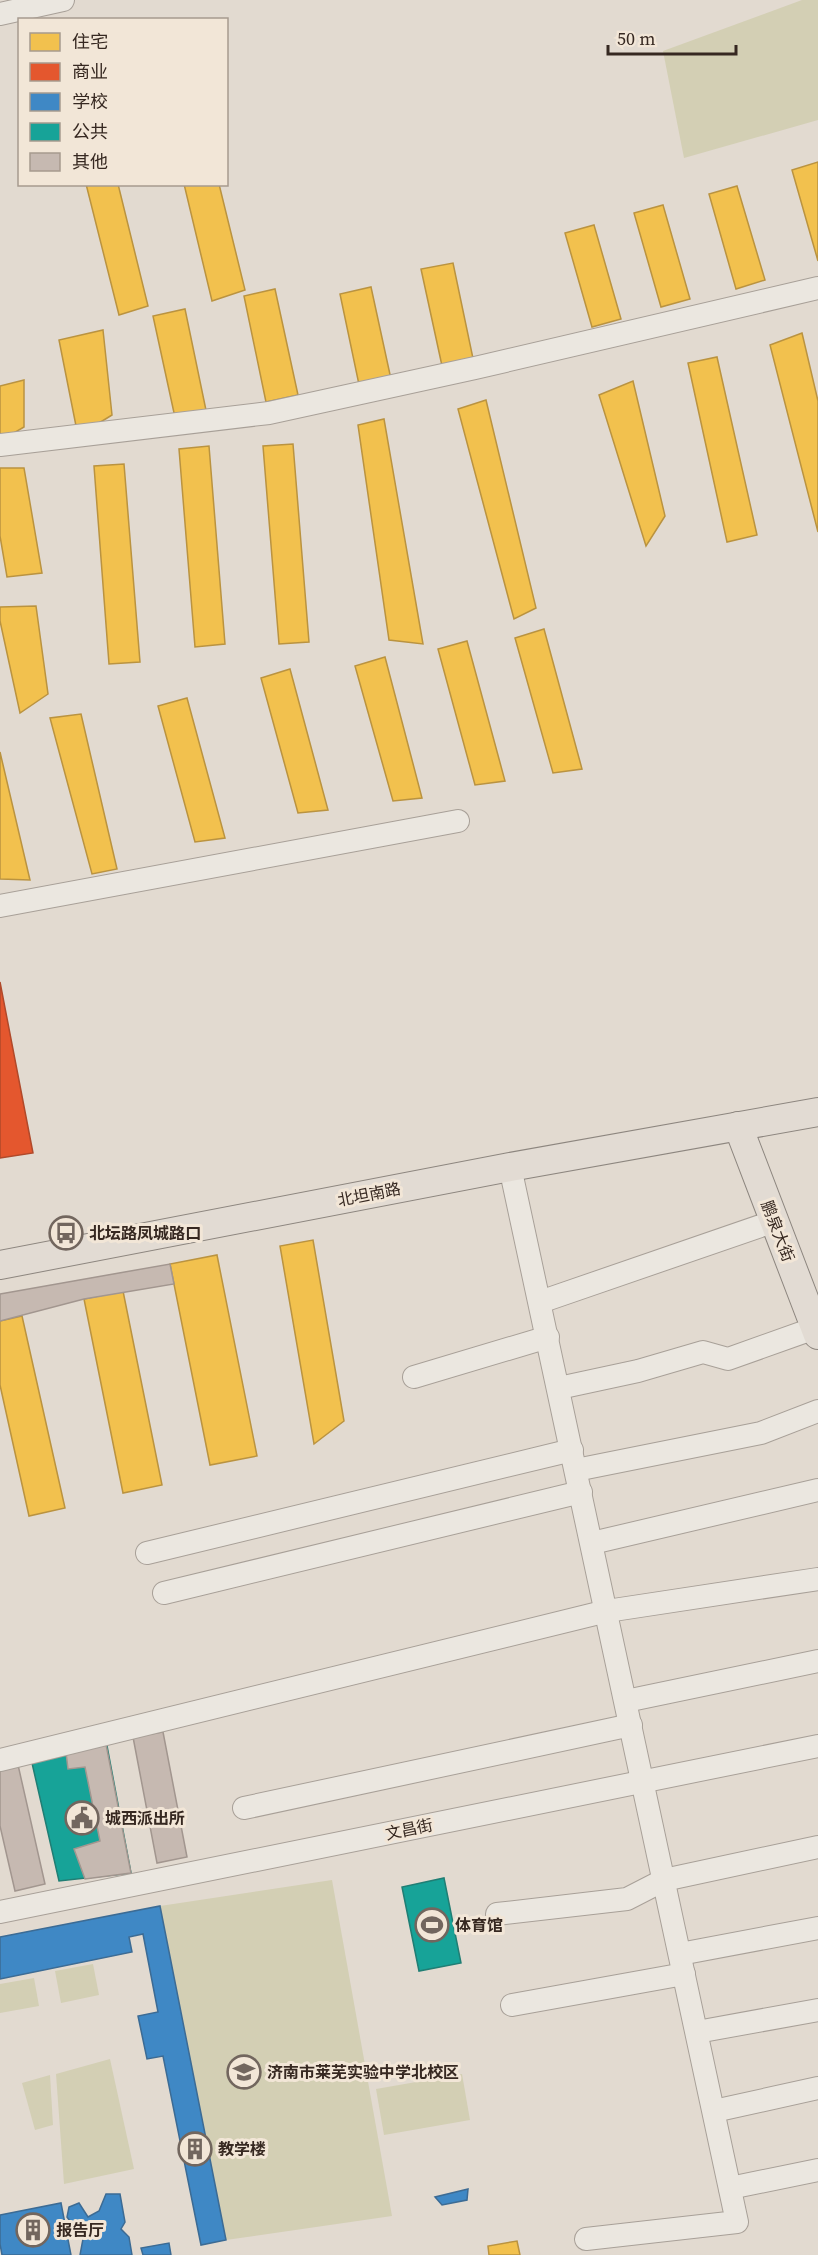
<svg xmlns="http://www.w3.org/2000/svg" width="818" height="2255" viewBox="0 0 818 2255" font-family="'Source Serif 4','Noto Sans SC',serif">
<style>
.green{fill:#d3cfb4}
.homes{fill:#f2c14e;stroke:#ba9340;stroke-width:1.5}
.shops{fill:#e4572e;stroke:#b0492a;stroke-width:1.5}
.schools{fill:#3f88c5;stroke:#3c6b94;stroke-width:1.5}
.public{fill:#17a398;stroke:#207e74;stroke-width:1.5}
.building{fill:#c6b9b1;stroke:#a2968f;stroke-width:1.5}
.lines{fill:none;stroke-linecap:round;stroke-linejoin:round}
.minor-casing{stroke:#a8a098;stroke-width:24}
.major-casing{stroke:#8d867f;stroke-width:30}
.minor{stroke:#ebe7e0;stroke-width:22}
.major{stroke:#e2dbd3;stroke-width:28}
.labels{text-anchor:middle;dominant-baseline:central;stroke-width:6;stroke-linejoin:round;paint-order:stroke}
.street-label{font-size:16px;fill:#362821;stroke:#f2e6d7}
.poi-label{font-size:16px;font-weight:bold;fill:#362821;stroke:#f2e6d7;text-anchor:start}
</style>
<rect width="100%" height="100%" fill="#e2dad0"/>
<g class="green">
<polygon points="802,0 818,0 818,120 684,158 663,51"/>
<polygon points="332,1880 392,2216 226,2240 160,1906"/>
<polygon points="93,1964 99,1995 61,2003 55,1971"/>
<polygon points="34,1978 39,2006 0,2013 0,1984"/>
<polygon points="110,2059 134,2169 64,2184 56,2074"/>
<polygon points="462,2074 470,2120 384,2135 376,2089"/>
<polygon points="50,2075 53,2125 35,2130 22,2083"/>
</g>
<g class="homes">
<polygon points="818,162 818,261 792,170"/>
<polygon points="86,184 118,184 148,306 119,315"/>
<polygon points="184,184 219,184 245,290 212,301"/>
<polygon points="737,186 765,280 736,289 709,194"/>
<polygon points="663,205 690,299 661,307 634,213"/>
<polygon points="594,225 621,319 592,327 565,233"/>
<polygon points="453,263 475,368 444,375 421,269"/>
<polygon points="371,287 394,393 362,399 340,294"/>
<polygon points="275,289 298,395 266,402 244,296"/>
<polygon points="185,309 207,415 176,422 153,316"/>
<polygon points="103,330 112,415 78,436 59,340"/>
<polygon points="802,333 818,401 818,532 770,345"/>
<polygon points="717,357 757,535 727,542 688,363"/>
<polygon points="24,380 24,427 0,441 0,386"/>
<polygon points="633,381 665,516 646,546 599,395"/>
<polygon points="486,400 536,608 514,619 458,409"/>
<polygon points="384,419 423,644 389,640 358,425"/>
<polygon points="293,444 309,642 279,644 263,446"/>
<polygon points="209,446 225,644 195,647 179,449"/>
<polygon points="124,464 140,662 109,664 94,466"/>
<polygon points="0,468 24,468 42,573 7,577 0,536"/>
<polygon points="36,606 48,694 20,713 0,621 0,607"/>
<polygon points="544,629 582,769 553,773 515,638"/>
<polygon points="467,641 505,781 475,785 438,649"/>
<polygon points="385,657 422,798 393,801 355,666"/>
<polygon points="290,669 328,810 298,813 261,678"/>
<polygon points="187,698 225,838 195,842 158,706"/>
<polygon points="81,714 117,869 92,874 50,718"/>
<polygon points="0,752 30,880 0,879"/>
<polygon points="313,1240 344,1421 314,1444 280,1246"/>
<polygon points="217,1255 257,1456 210,1465 170,1264"/>
<polygon points="123,1291 162,1485 123,1493 84,1299"/>
<polygon points="22,1316 65,1508 29,1516 0,1385 0,1321"/>
<polygon points="517,2241 520,2255 489,2255 488,2246"/>
</g>
<polygon class="shops" points="0,982 33,1153 0,1158"/>
<g class="schools">
<polygon points="160,1906 226,2240 201,2245 163,2056 147,2059 138,2016 158,2012 143,1934 129,1937 132,1952 0,1979 0,1937"/>
<polygon points="468,2189 467,2200 442,2205 435,2197"/>
<polygon points="106,2194 120,2194 125,2222 121,2229 129,2237 132,2255 80,2255 83,2239 67,2217 69,2207 79,2203 88,2217 99,2211"/>
<polygon points="61,2203 71,2255 2,2255 0,2244 0,2215"/>
<polygon points="169,2243 171,2255 143,2255 141,2248"/>
</g>
<g class="public">
<polygon points="107,1746 131,1873 59,1881 32,1763"/>
<polygon points="444,1878 461,1963 419,1971 402,1887"/>
</g>
<g class="building">
<polygon points="170,1264 174,1284 84,1299 0,1321 0,1294"/>
<polygon points="163,1732 187,1857 157,1863 133,1737"/>
<polygon points="104,1734 131,1873 85,1879 74,1849 100,1841 85,1767 68,1769 65,1744"/>
<polygon points="16,1756 45,1884 15,1891 0,1826 0,1764"/>
</g>
<g class="lines">
<defs>
<g id="minor">
<polyline points="0,14 63,0"/>
<polyline points="0,445 269,413 475,368 818,288"/>
<polyline points="0,906 458,821"/>
<polyline points="510,1167 737,2222 586,2239"/>
<polyline points="540,1302 775,1221"/>
<polyline points="414,1377 548,1337"/>
<polyline points="559,1388 638,1371 703,1352 728,1359 815,1328"/>
<polyline points="576,1470 761,1433 818,1411"/>
<polyline points="592,1543 818,1490"/>
<polyline points="147,1553 572,1450"/>
<polyline points="164,1593 581,1492"/>
<polyline points="626,1701 818,1661"/>
<polyline points="0,1760 607,1611 818,1579"/>
<polyline points="244,1808 631,1725"/>
<polyline points="0,1912 818,1746"/>
<polyline points="497,1914 627,1899 664,1880 818,1847"/>
<polyline points="680,1954 818,1928"/>
<polyline points="512,2005 684,1974"/>
<polyline points="697,2032 818,2010"/>
<polyline points="714,2111 818,2088"/>
<polyline points="730,2188 818,2170"/>
</g>
<g id="major">
<polyline points="738,1126 818,1335"/>
<polyline points="0,1265 510,1167 818,1112"/>
</g>
</defs>
<use href="#minor" class="minor-casing"/>
<use href="#major" class="major-casing"/>
<use href="#minor" class="minor"/>
<use href="#major" class="major"/>
</g>
<defs>
<symbol id="bus-ring" viewBox="-11 -11 22 22"><circle r="9.5" fill="#f2e6d7" stroke="#72665e" stroke-width="1.5"/><path d="M-5-6H5V4H4V6H2V4H-2V6H-4V4H-5ZM-3.5-4V0h7V-4ZM-3.5 1.2v1.5H-2V1.2ZM2 1.2v1.5H3.5V1.2Z" fill="#72665e"/></symbol>
<symbol id="civic-ring" viewBox="-11 -11 22 22"><circle r="9.5" fill="#f2e6d7" stroke="#72665e" stroke-width="1.5"/><path d="M-.6-6.5H3V-4.5H.6V-3L4-1V1h2V6H-6V1h2V-1L-.6-3ZM-1.2 2.5V6h2.4V2.5Z" fill="#72665e"/></symbol>
<symbol id="stadium-ring" viewBox="-11 -11 22 22"><circle r="9.5" fill="#f2e6d7" stroke="#72665e" stroke-width="1.5"/><path d="M0-5a6.5 5 0 1 0 0 10a6.5 5 0 1 0 0-10ZM-3.5-1.8h7v3.6h-7Z" fill="#72665e"/></symbol>
<symbol id="school-ring" viewBox="-11 -11 22 22"><circle r="9.5" fill="#f2e6d7" stroke="#72665e" stroke-width="1.5"/><path d="M0-5L7-2L0 1L-7-2ZM-4 1L0 2.5L4 1V4Q0 6-4 4Z" fill="#72665e"/></symbol>
<symbol id="building-ring" viewBox="-11 -11 22 22"><circle r="9.5" fill="#f2e6d7" stroke="#72665e" stroke-width="1.5"/><path d="M-4-6H4V6H1V3H-1V6H-4ZM-2.5-4.3h1.7v1.8h-1.7ZM.8-4.3h1.7v1.8H.8ZM-2.5-1h1.7V.8h-1.7ZM.8-1h1.7V.8H.8Z" fill="#72665e"/></symbol>
</defs>
<g fill-rule="evenodd">
<use href="#bus-ring" x="47" y="1214" width="38" height="38"/>
<use href="#civic-ring" x="63" y="1799" width="38" height="38"/>
<use href="#stadium-ring" x="413" y="1906" width="38" height="38"/>
<use href="#school-ring" x="225" y="2053" width="38" height="38"/>
<use href="#building-ring" x="176" y="2130" width="38" height="38"/>
<use href="#building-ring" x="14" y="2211" width="38" height="38"/>
</g>
<g class="labels">
<g class="street-label">
<text transform="translate(369 1194) rotate(-11)">北坦南路</text>
<text transform="translate(778 1231) rotate(69)">鹏泉大街</text>
<text transform="translate(409 1829) rotate(-12)">文昌街</text>
</g>
<g class="poi-label">
<text x="89" y="1233">北坛路凤城路口</text>
<text x="105" y="1818">城西派出所</text>
<text x="455" y="1925">体育馆</text>
<text x="267" y="2072">济南市莱芜实验中学北校区</text>
<text x="218" y="2149">教学楼</text>
<text x="56" y="2230">报告厅</text>
</g>
</g>
<rect x="18" y="18" width="210" height="168" fill="#f2e6d7" stroke="#a79a8e" stroke-width="1.5"/>
<rect x="30" y="33" width="30" height="18" fill="#f2c14e" stroke="#a79a8e" stroke-width="1.5"/>
<text x="72" y="48" font-size="18" fill="#362821">住宅</text>
<rect x="30" y="63" width="30" height="18" fill="#e4572e" stroke="#a79a8e" stroke-width="1.5"/>
<text x="72" y="78" font-size="18" fill="#362821">商业</text>
<rect x="30" y="93" width="30" height="18" fill="#3f88c5" stroke="#a79a8e" stroke-width="1.5"/>
<text x="72" y="108" font-size="18" fill="#362821">学校</text>
<rect x="30" y="123" width="30" height="18" fill="#17a398" stroke="#a79a8e" stroke-width="1.5"/>
<text x="72" y="138" font-size="18" fill="#362821">公共</text>
<rect x="30" y="153" width="30" height="18" fill="#c6b9b1" stroke="#a79a8e" stroke-width="1.5"/>
<text x="72" y="168" font-size="18" fill="#362821">其他</text>
<path d="M608 45v9h128v-9" fill="none" stroke="#362821" stroke-width="3"/>
<text x="617" y="45" font-size="18" fill="#362821" stroke="#f2e6d7" stroke-width="4.5" paint-order="stroke">50 m</text>
</svg>
